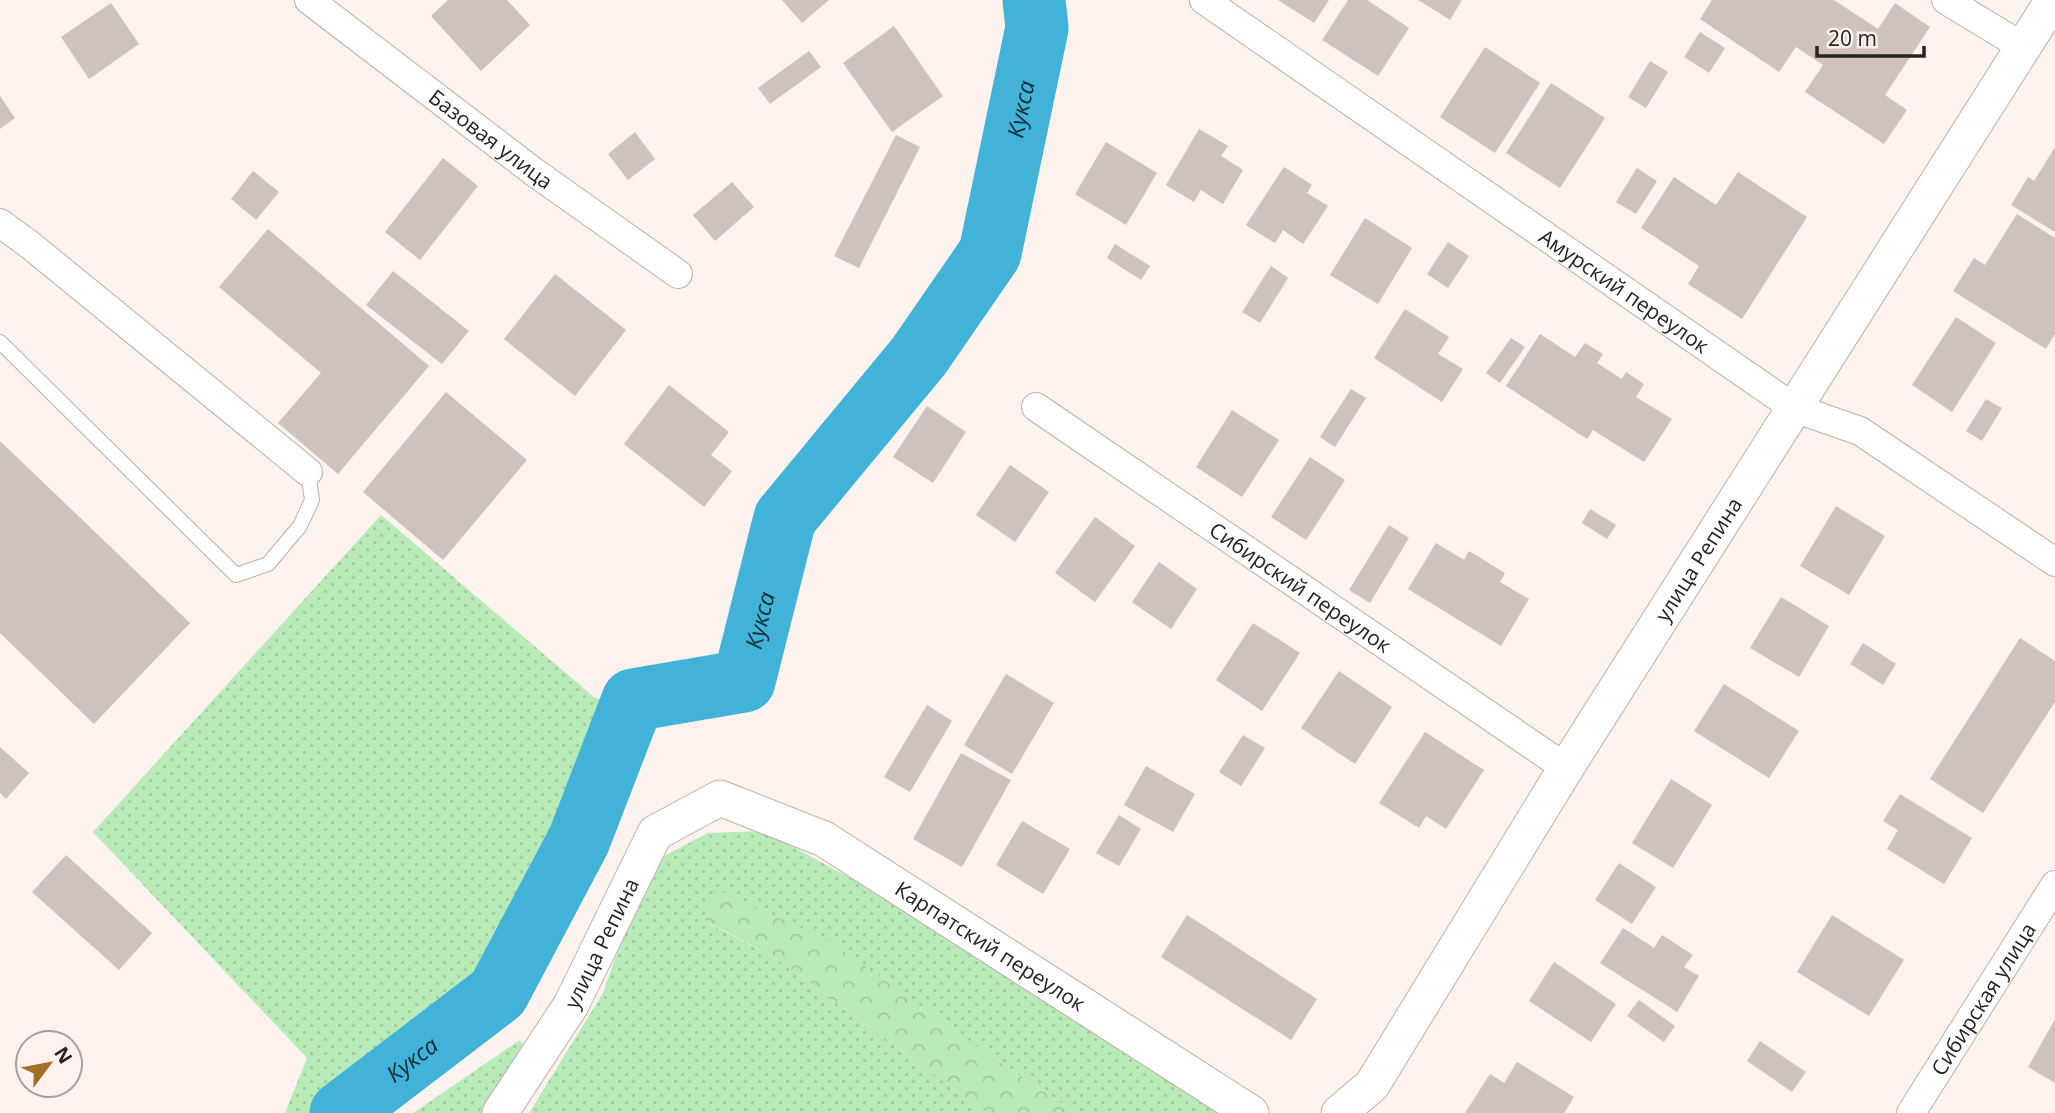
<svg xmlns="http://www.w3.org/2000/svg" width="2055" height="1113" viewBox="0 0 2055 1113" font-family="'Open Sans',sans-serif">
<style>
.grass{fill:url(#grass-dots)}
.forest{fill:url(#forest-crowns)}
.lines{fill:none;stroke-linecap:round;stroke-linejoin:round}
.river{stroke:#41b2d8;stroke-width:63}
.building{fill:#cfc1bb}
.service-casing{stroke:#bdb0aa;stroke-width:16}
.minor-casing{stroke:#bdb0aa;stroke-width:30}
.tertiary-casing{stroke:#bdb0aa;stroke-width:37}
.service{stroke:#fff;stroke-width:14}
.minor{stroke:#fff;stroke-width:28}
.tertiary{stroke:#fff;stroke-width:35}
.labels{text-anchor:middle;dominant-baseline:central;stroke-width:6;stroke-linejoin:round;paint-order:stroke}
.street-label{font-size:21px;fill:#282321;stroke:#fdf2ed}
.water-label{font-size:23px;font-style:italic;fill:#192d34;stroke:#fdf2ed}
</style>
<defs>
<pattern id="grass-dots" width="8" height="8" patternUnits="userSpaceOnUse" patternTransform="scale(1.75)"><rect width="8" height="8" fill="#b9ebb9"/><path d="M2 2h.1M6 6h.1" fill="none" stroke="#9fc99f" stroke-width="1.8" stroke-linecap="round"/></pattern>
<pattern id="forest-crowns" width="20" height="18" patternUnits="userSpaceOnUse" patternTransform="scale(1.75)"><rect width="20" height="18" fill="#b9ebb9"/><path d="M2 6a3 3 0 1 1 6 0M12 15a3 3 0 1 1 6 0" fill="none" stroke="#9fc99f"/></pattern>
</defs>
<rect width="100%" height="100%" fill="#fdf2ed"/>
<g class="grass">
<polygon points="381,515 594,697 602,700 567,840 494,989 361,1092 312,1113 285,1113 307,1058 93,832"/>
<polygon points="764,831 865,886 1222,1113 1076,1113 988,1054 703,920 777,959 987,1113 529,1113 603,993 631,913 660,858 708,833"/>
<polygon points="520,1040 526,1049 483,1113 413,1113"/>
</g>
<polygon class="forest" points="715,888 830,941 988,1054 1076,1113 987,1113 777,959 703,919"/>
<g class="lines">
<path class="river" id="s1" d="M341 1113 498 993 579 840 633 700 744 681 785 518 919 356 990 253 1037 28 1034 0"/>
</g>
<g class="building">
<polygon points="448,0 507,0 530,25 481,71 431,16"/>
<polygon points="782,0 829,0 802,23"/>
<polygon points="1278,0 1329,0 1314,23"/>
<polygon points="1348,0 1367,0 1409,28 1378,76 1322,40"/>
<polygon points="1418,0 1462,0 1450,20"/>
<polygon points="1712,0 1834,0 1878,29 1895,3 1930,27 1885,95 1907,110 1884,144 1805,92 1823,65 1796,47 1779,72 1700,19"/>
<polygon points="111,3 139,44 89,79 61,37"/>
<polygon points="894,26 943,96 892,132 843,63"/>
<polygon points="1700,32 1725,48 1709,73 1684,57"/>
<polygon points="1485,47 1540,83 1495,153 1440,117"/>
<polygon points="809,51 821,67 770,104 758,88"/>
<polygon points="1650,61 1668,72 1646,108 1628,97"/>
<polygon points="1551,83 1605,118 1560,188 1506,153"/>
<polygon points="0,96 15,118 0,129"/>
<polygon points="1199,129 1228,146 1221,156 1243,170 1223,204 1201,190 1194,202 1166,185"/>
<polygon points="635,132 655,159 628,180 608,154"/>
<polygon points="896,135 920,147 859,268 834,256"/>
<polygon points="1106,142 1157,173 1126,225 1075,194"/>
<polygon points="2055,147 2055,232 2011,205 2028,177 2034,181"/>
<polygon points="443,158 478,186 420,260 385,232"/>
<polygon points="1284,167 1312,185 1307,193 1328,206 1303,244 1283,230 1275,243 1246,225"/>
<polygon points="1637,168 1657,181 1636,214 1616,202"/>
<polygon points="253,171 279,192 256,220 231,199"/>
<polygon points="1738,172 1807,217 1742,319 1688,284 1699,266 1641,228 1674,177 1716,205"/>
<polygon points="732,182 754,207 715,241 693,215"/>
<polygon points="2017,214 2055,238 2055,334 2046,349 1953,291 1974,258 1985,265"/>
<polygon points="1365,218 1412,248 1378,304 1330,275"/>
<polygon points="268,229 429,366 338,474 278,423 321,373 219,287"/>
<polygon points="1448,242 1469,256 1448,288 1427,274"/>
<polygon points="1115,244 1150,266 1141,280 1107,258"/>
<polygon points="1271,266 1288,278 1260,323 1242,312"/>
<polygon points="393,271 469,331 442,364 366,305"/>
<polygon points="555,274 626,330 575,396 504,339"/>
<polygon points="1405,309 1449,337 1438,354 1463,369 1442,402 1374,358"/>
<polygon points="1956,317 1996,343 1952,412 1912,385"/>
<polygon points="1540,334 1575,357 1585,343 1603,354 1597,363 1622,379 1626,372 1644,384 1636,397 1672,419 1644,462 1593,430 1587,439 1506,386"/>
<polygon points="1511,338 1525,347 1500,383 1486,373"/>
<polygon points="669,385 729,432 711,455 732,471 704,507 624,444"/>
<polygon points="1351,389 1366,398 1335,447 1320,437"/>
<polygon points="446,392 527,460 443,560 363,492"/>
<polygon points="1986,399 2002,408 1982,441 1966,431"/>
<polygon points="927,406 966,432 933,483 893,457"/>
<polygon points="1232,410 1279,440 1242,497 1196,467"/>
<polygon points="0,441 190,623 94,724 0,633"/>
<polygon points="1310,457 1345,480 1306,540 1271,517"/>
<polygon points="1010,465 1049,492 1015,542 976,515"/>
<polygon points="1836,506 1885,536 1849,595 1800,566"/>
<polygon points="1590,509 1616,525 1607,539 1582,523"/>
<polygon points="1095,517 1135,546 1095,602 1055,573"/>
<polygon points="1389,525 1409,538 1370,603 1349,590"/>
<polygon points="1436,543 1464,560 1469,551 1505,573 1500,582 1529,599 1501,646 1408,589"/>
<polygon points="1159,562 1197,589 1171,629 1132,602"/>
<polygon points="1781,597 1829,626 1799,677 1750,648"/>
<polygon points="1253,623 1300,653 1262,711 1216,680"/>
<polygon points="2020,638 2055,661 2055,702 1983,813 1930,779"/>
<polygon points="1863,643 1896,664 1883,685 1850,664"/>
<polygon points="1339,671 1392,707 1355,764 1301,728"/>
<polygon points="1006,674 1054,703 1012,774 964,745"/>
<polygon points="1724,684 1799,731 1769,778 1694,731"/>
<polygon points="927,705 952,721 910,792 884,777"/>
<polygon points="1425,732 1484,770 1446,829 1426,816 1419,828 1379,803"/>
<polygon points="1243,735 1265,748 1241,786 1219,772"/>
<polygon points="0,747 29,773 6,799 0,793"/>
<polygon points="961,753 1011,780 962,867 913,839"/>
<polygon points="1146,766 1195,794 1173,832 1124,805"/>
<polygon points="1671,779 1712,805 1673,868 1632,843"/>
<polygon points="1900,794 1972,838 1944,884 1887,849 1898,830 1883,821"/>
<polygon points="1119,815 1141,829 1119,866 1096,853"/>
<polygon points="1022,821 1070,849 1043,894 996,865"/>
<polygon points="66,855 152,933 119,970 32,892"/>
<polygon points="1619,863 1656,887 1632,924 1595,900"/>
<polygon points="1187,915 1317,999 1291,1040 1161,957"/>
<polygon points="1832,915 1904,960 1869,1016 1797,972"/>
<polygon points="1623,928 1654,948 1662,935 1693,955 1684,967 1699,976 1677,1012 1600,963"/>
<polygon points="1554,962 1616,1004 1591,1042 1529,1001"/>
<polygon points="1639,1000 1675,1026 1664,1042 1627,1016"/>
<polygon points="2055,1019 2055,1083 2028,1067"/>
<polygon points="1760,1041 1806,1072 1792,1092 1747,1061"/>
<polygon points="1517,1062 1574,1097 1564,1113 1465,1113 1490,1074 1504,1083"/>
</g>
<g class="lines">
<defs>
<polyline id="service" points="0,342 236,575 268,564 300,526 312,500 308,472"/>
<g id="minor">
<path id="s2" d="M309 0 534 172 678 274"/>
<path id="s3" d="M1204 0 1794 408 1860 431 2055 562"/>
<polyline points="1946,0 2023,47"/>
<polyline points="0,223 30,245 308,472"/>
<path id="s4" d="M1036 407 1566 768"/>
<path id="s5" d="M1911 1113 2055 885"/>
</g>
<g id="tertiary">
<path id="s6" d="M500 1113 571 1005 655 833 720 798 824 839 1251 1113"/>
<path id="s7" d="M1339 1113 1372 1085 1566 768 2053 0"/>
</g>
</defs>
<use href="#service" class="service-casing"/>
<use href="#minor" class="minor-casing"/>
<use href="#tertiary" class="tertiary-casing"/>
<use href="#service" class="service"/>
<use href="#minor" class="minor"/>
<use href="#tertiary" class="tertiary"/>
</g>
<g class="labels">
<g class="street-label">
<text stroke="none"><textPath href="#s2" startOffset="229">Базовая улица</textPath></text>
<text stroke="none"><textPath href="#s3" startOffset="511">Амурский переулок</textPath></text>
<text stroke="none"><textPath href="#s7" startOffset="662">улица Репина</textPath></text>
<text stroke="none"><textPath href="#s4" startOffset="320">Сибирский переулок</textPath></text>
<text stroke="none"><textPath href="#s6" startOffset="198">улица Репина</textPath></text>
<text stroke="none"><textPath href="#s6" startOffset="704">Карпатский переулок</textPath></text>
<text stroke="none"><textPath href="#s5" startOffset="135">Сибирская улица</textPath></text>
</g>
<g class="water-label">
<text stroke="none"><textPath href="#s1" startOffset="1284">Кукса</textPath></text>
<text stroke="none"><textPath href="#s1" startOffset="696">Кукса</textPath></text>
<text stroke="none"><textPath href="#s1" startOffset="89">Кукса</textPath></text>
</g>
</g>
<g transform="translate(49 1064) rotate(58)"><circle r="33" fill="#fdf2ed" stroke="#a89f9b" stroke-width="2"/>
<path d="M0-5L12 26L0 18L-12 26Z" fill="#a36e27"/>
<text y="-10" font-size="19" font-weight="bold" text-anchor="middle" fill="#282321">N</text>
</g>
<path d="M1817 46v10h107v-10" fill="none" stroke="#282321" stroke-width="3.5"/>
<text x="1828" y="46" font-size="21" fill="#282321" stroke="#fdf2ed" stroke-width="5" paint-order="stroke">20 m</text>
</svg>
